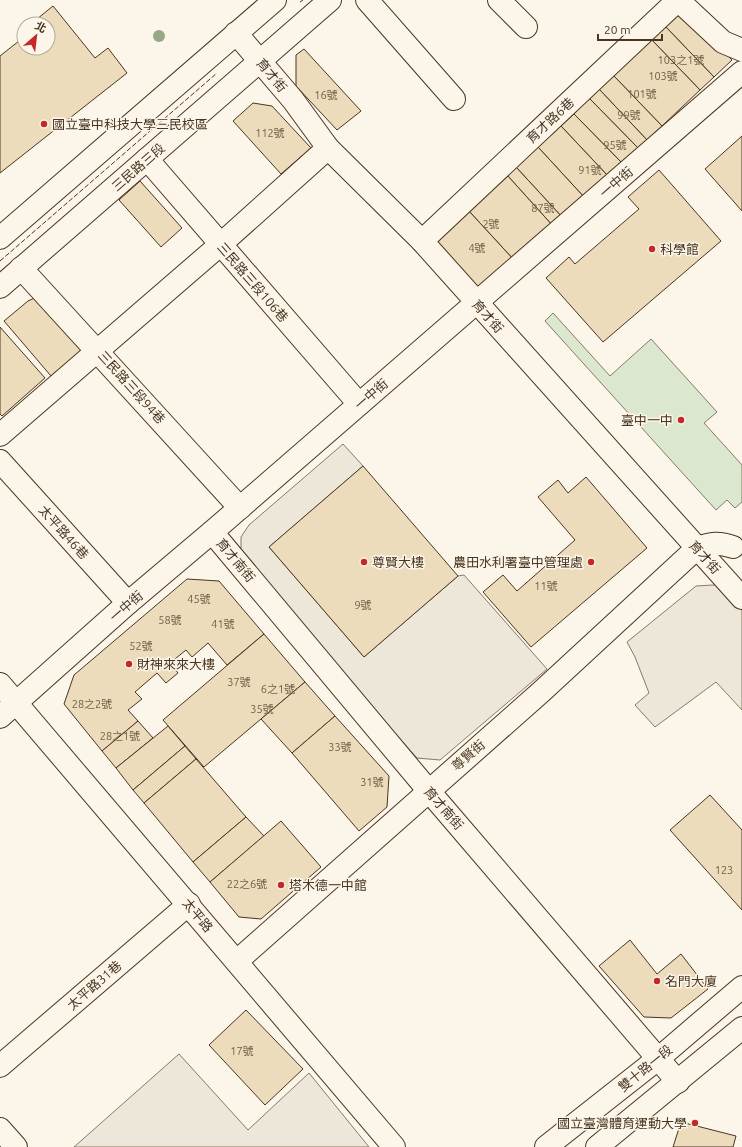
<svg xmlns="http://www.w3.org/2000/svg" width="742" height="1147" viewBox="0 0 742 1147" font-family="Ubuntu,'Noto Sans TC',sans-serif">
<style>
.green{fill:#dce7d0;stroke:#887966}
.parking{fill:#ede7d9;stroke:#887966}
.building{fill:#ecdcbc;stroke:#4a3520}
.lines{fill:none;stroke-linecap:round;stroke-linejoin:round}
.minor-casing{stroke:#4a3520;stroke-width:24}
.major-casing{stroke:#4a3520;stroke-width:24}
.minor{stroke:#fbf6e9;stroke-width:22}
.major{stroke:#fbf6e9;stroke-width:22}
.fence{stroke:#4a3520;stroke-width:1;stroke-dasharray:5 2;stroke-linecap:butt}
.tree{fill:#96a887}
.poi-dot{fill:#c62828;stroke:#fbf6e9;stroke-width:1.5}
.labels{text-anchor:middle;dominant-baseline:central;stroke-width:3;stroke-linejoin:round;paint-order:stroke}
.number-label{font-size:11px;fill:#725f47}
.street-label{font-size:13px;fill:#4a3520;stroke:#fbf6e9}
.poi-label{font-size:13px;fill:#4a3520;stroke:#fbf6e9;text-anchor:start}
</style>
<rect width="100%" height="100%" fill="#fbf6e9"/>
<polygon class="green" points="553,313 610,376 651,339 717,412 704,423 742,465 742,502 735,508 727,500 716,510 545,321"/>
<g class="parking">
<polygon points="343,444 363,466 269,547 364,657 458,576 464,575 547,669 440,760 417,758 241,559 241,537 249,525"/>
<polygon points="713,585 723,587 742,608 742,710 716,682 655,727 635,705 649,693 635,657 627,642 696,586"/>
<polygon points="179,1054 248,1130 309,1073 369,1147 74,1147"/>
</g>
<g class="building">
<polygon points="53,6 95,58 108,48 127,73 0,173 0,56 24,37 24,48 48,48 48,24 41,24 37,19"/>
<polygon points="681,8 732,60 714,77 664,25"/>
<polygon points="664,25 714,77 700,90 650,38"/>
<polygon points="650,38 700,90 662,126 613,75"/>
<polygon points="304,49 361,111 337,130 296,86 296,55"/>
<polygon points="613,75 662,126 647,140 599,89"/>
<polygon points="599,89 647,140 638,148 589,98"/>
<polygon points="589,98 638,148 622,163 574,114"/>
<polygon points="253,103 272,106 311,148 281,174 233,121"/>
<polygon points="574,114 622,163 608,176 561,126"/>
<polygon points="561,126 608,176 584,197 538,147"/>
<polygon points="742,136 742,211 705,169"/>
<polygon points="538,147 584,197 562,217 516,167"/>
<polygon points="516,167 562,217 553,226 507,175"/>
<polygon points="659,170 721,241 603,342 546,278 569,257 575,264 639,209 628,197"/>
<polygon points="507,175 553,226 514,260 468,210"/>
<polygon points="140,181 182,228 161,247 119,200"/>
<polygon points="468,210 514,260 480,291 435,241"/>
<polygon points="41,295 87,346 51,376 4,321 28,301"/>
<polygon points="0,327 45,378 2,416 0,414"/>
<polygon points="363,466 458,576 364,657 269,547"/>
<polygon points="586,477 647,548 531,647 483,592 503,575 517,591 575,540 538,497 558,480 568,493"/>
<polygon points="187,579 219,581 264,634 227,665 208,643 192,657 186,650 170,663 178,673 166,683 157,673 135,692 142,699 128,710 138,721 102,751 64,704 74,675"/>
<polygon points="264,634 305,682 204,767 163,720"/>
<polygon points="305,682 335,716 292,753 261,719"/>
<polygon points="335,716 389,776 387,807 359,831 292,753"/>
<polygon points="138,721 153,738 116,768 102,751"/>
<polygon points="168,726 185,746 133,790 116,768"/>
<polygon points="185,746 196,759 144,803 133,790"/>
<polygon points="196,759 246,817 193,862 144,803"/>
<polygon points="710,795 742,830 742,910 670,830"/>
<polygon points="246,817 264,836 210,882 193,862"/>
<polygon points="281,821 321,867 261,919 239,917 210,882"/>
<polygon points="630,940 657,974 681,954 708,989 671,1018 644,1017 599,966"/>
<polygon points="246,1010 303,1069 265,1105 209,1045"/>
<polygon points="681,1122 736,1136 733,1147 673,1147"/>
</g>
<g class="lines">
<defs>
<g id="minor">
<polyline points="367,0 454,99"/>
<polyline points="499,0 526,27"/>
<polyline points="678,0 723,42 742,50"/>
<polyline points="236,33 293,100 328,148 422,241 742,598"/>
<polyline points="147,159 359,404"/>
<polyline points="422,241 678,0"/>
<polyline points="21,268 240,508"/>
<polyline points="0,435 221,244 328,148"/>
<polyline points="0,461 128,603"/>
<polyline points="212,532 428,790 678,1082"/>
<polyline points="0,684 394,1147"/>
<polyline points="0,717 128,603 212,532 742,72"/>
<path d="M237 961 541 692 697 548C711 543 719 542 733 547"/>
<polyline points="0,1066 189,904"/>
<polyline points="0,1129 16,1147"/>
<polyline points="546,1147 659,1058 742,987"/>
<polyline points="597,1147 742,1028"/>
</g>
<g id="major">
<polyline points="0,238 275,0"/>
<polyline points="0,287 330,0"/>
</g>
</defs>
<use href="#minor" class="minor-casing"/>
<use href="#major" class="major-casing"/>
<use href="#minor" class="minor"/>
<use href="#major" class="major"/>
<g class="fence">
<polyline points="300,2 303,0"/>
<polyline points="0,261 217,73"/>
</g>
</g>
<circle class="tree" cx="159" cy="36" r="6"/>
<g class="poi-dot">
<circle cx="44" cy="124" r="4"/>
<circle cx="652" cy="249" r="4"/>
<circle cx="681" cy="420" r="4"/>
<circle cx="364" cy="562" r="4"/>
<circle cx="591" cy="562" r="4"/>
<circle cx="129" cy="664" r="4"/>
<circle cx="281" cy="885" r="4"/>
<circle cx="657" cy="981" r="4"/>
<circle cx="695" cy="1123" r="4"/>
</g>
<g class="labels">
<g class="number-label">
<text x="681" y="60">103之1號</text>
<text x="663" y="76">103號</text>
<text x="642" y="94">101號</text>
<text x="326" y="95">16號</text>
<text x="629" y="115">99號</text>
<text x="270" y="133">112號</text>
<text x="615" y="145">95號</text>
<text x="590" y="170">91號</text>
<text x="543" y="208">87號</text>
<text x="491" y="224">2號</text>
<text x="477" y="248">4號</text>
<text x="546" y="586">11號</text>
<text x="199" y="599">45號</text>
<text x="363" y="605">9號</text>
<text x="170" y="620">58號</text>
<text x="223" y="624">41號</text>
<text x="141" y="646">52號</text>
<text x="239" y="682">37號</text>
<text x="278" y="689">6之1號</text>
<text x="92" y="704">28之2號</text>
<text x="262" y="709">35號</text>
<text x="120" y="736">28之1號</text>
<text x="340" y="747">33號</text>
<text x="372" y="782">31號</text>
<text x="724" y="870">123</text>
<text x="247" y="884">22之6號</text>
<text x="242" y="1051">17號</text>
</g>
<g class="street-label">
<text transform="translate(272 75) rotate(50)">育才街</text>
<text transform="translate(550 120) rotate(-43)">育才路6巷</text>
<text transform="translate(138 167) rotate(-41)">三民路三段</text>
<text transform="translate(616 182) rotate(-41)">一中街</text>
<text transform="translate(253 282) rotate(49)">三民路三段106巷</text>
<text transform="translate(488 316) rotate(48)">育才街</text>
<text transform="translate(132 387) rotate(48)">三民路三段94巷</text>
<text transform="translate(371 394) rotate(-41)">一中街</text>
<text transform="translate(64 532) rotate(48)">太平路46巷</text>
<text transform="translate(705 557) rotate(48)">育才街</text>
<text transform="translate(236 560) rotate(50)">育才南街</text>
<text transform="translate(126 606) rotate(-41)">一中街</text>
<text transform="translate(468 755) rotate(-41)">尊賢街</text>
<text transform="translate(444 808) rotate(49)">育才南街</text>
<text transform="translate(198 915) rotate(50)">太平路</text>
<text transform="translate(94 985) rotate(-41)">太平路31巷</text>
<text transform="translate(645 1068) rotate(-39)">雙十路一段</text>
</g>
<g class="poi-label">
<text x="52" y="124">國立臺中科技大學三民校區</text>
<text x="660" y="249">科學館</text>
<text x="673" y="420" text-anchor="end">臺中一中</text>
<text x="372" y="562">尊賢大樓</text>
<text x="583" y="562" text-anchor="end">農田水利署臺中管理處</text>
<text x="137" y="664">財神來來大樓</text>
<text x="289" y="885">塔木德一中館</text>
<text x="665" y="981">名門大廈</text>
<text x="687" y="1123" text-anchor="end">國立臺灣體育運動大學</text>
</g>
</g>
<g transform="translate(36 36) rotate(28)"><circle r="19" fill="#fbf6e9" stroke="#b4a999"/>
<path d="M0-3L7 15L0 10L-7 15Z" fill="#c62828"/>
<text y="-6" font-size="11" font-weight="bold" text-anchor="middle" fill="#4a3520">北</text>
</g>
<path d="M598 34v6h64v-6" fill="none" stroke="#4a3520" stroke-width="2"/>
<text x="604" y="34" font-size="12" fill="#4a3520" stroke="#fbf6e9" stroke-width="3" paint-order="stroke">20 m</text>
</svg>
